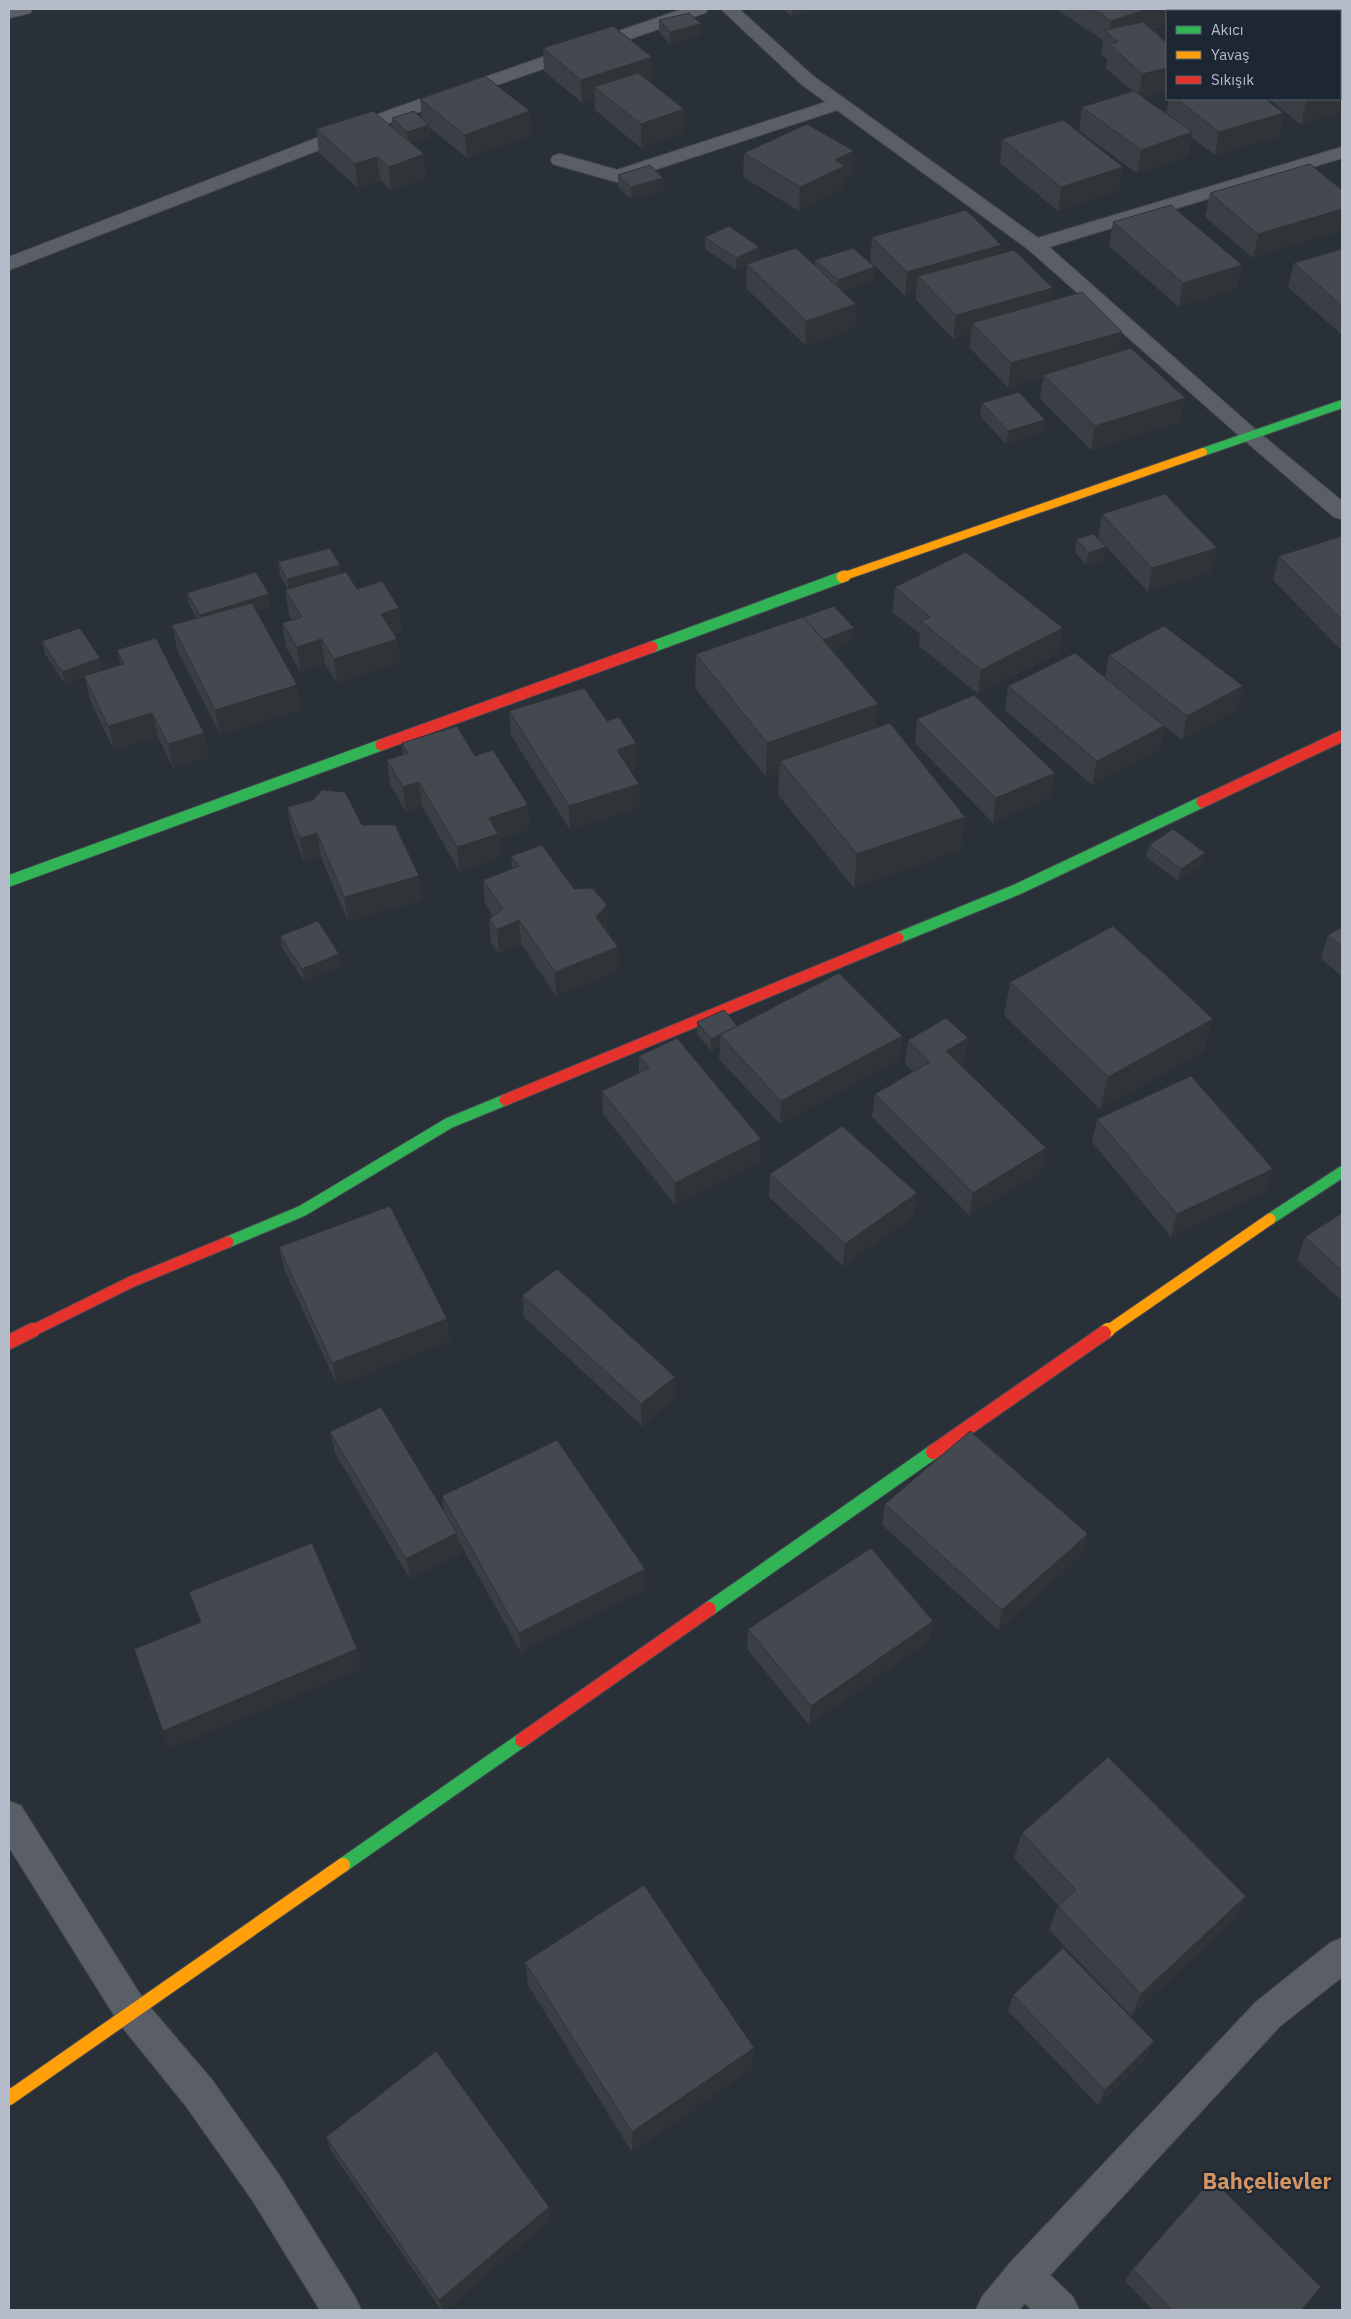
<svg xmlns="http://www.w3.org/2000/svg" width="1351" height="2319" viewBox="0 0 1351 2319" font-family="'IBM Plex Sans',sans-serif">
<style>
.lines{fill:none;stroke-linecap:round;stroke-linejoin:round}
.street-casing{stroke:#484c53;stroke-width:2}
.fast-far2-casing{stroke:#484c53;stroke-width:10}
.fast-far1-casing{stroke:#484c53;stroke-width:13}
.fast-casing{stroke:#484c53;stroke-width:16}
.slow-far2-casing{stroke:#484c53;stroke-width:10}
.slow-far1-casing{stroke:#484c53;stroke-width:13}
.slow-casing{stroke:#484c53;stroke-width:16}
.jam-far1-casing{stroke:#484c53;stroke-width:13}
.jam-casing{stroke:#484c53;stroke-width:16}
.street{fill:#5a5e66;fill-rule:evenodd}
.fast-far2{stroke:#30b455;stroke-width:8}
.fast-far1{stroke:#30b455;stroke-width:11}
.fast{stroke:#30b455;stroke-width:14}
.slow-far2{stroke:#ff9f0a;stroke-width:8}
.slow-far1{stroke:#ff9f0a;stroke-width:11}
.slow{stroke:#ff9f0a;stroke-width:14}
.jam-far1{stroke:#e5322d;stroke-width:11}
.jam{stroke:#e5322d;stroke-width:14}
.wall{fill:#3a3f45}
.shaded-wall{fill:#303338}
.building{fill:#444950;stroke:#303338}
.labels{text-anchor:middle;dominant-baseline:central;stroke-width:4.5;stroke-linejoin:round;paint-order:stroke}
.near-district-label{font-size:22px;font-weight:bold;fill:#d59563;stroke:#1d2633}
</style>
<rect width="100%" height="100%" fill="#2a3038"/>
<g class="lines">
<defs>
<g id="street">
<polygon points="9,9 33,9 30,13 9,18"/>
<polygon points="683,9 708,9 705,13 404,117 9,270 9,257 392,109"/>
<polygon points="721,9 739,9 813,76 1038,238 1342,147 1342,158 1049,247 1257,431 1342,501 1342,519 1334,517 1243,439 1028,249 837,110 617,182 553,164 551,160 553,156 560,154 617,170 826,102 801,84"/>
<polygon points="1330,9 1342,9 1342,16 1340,16 1340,11 1332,11"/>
<polygon points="9,1801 21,1806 143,1999 212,2080 279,2175 355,2297 361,2310 320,2310 253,2201 186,2106 119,2023 9,1847"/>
<polygon points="1342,1938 1342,1977 1280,2026 1050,2275 1073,2297 1079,2310 1032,2310 1025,2303 1019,2310 976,2310 982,2297 1010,2263 1256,2002 1330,1943"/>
</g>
<polyline id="fast-far2" points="1203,452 1342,404"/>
<g id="fast-far1">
<polyline points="652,647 842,577"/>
<polyline points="9,881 381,745"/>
<polyline points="898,938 1018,889 1202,802"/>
<polyline points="1270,1219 1342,1172"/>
<polyline points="228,1242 302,1211 449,1123 505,1100"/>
</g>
<g id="fast">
<polyline points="709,1609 933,1452"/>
<polyline points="343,1865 522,1740"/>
</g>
<polyline id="slow-far2" points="842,577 1203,452"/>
<g id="slow-far1">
<polyline points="842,577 845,576"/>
<polyline points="1106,1332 1270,1219"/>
</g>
<g id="slow">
<polyline points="1104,1333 1108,1330"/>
<polyline points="9,2098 343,1865"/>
</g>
<g id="jam-far1">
<polyline points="381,745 652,647"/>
<polyline points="1202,802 1342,736"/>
<polyline points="505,1100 898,938"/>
<polyline points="30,1332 131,1282 228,1242"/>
</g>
<g id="jam">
<polyline points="9,1342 33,1330"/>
<polyline points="933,1452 1104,1333"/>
<polyline points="522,1740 709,1609"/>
</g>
</defs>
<use href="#street" class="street-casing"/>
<use href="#fast-far2" class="fast-far2-casing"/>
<use href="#fast-far1" class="fast-far1-casing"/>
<use href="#fast" class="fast-casing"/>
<use href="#slow-far2" class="slow-far2-casing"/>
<use href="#slow-far1" class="slow-far1-casing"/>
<use href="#slow" class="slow-casing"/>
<use href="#jam-far1" class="jam-far1-casing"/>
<use href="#jam" class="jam-casing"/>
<use href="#street" class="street"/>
<use href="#fast-far2" class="fast-far2"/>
<use href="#fast-far1" class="fast-far1"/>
<use href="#fast" class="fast"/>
<use href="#slow-far2" class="slow-far2"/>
<use href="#slow-far1" class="slow-far1"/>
<use href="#slow" class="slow"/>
<use href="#jam-far1" class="jam-far1"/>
<use href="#jam" class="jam"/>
</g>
<g class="wall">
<polygon points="782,9 816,9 792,16"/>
<polygon points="1056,9 1171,9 1171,11 1167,11 1167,24 1151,29 1167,43 1167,91 1142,97 1166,114 1169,99 1265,99 1284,113 1279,137 1215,155 1191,137 1188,156 1137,173 1079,131 1082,107 1132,91 1106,68 1107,59 1101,54 1103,40"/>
<polygon points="659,20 701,36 670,44 659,32"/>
<polygon points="543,48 652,57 652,81 649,82 684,109 684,133 641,148 595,110 595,99 582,103 544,71"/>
<polygon points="420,99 530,111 531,135 467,158 430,128 430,137 411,143 424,154 426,178 391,190 380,180 358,188 319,153 316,129 392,127 392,118 422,118"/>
<polygon points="1269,99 1340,99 1301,125"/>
<polygon points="1002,139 1123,167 1119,191 1058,211 1000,163"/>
<polygon points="744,153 853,175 844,179 843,189 799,211 743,177"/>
<polygon points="618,175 663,178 664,190 631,199 618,187"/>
<polygon points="1342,190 1253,258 1205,217 1210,193"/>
<polygon points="1113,222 1242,265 1237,289 1179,307 1109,246"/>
<polygon points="705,237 759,259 752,262 815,266 815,260 875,267 874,280 842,291 856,304 855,328 805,345 746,288 747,265 736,270 705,249"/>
<polygon points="872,237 1001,245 1000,253 1051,301 1119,352 1180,422 1091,450 1040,399 1043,377 1008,388 969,347 971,334 953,339 916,300 916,292 905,296 870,261"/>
<polygon points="1342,249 1342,335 1288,287 1294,263"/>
<polygon points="982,403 1044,432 1006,444 980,416"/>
<polygon points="1102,514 1211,572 1148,592 1098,538"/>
<polygon points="1342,536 1342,651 1273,580 1279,556"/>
<polygon points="1077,539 1106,547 1104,560 1086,565 1075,552"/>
<polygon points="278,562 340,565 341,573 402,632 394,635 397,639 400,663 337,683 325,664 300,671 286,647 282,623 292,620 289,615 285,590 288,589 280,575"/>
<polygon points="895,587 1059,652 978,694 919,646 920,634 892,612"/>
<polygon points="187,593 271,607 257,611 297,685 301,710 220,734 177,650 172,625 197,619 189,605"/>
<polygon points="42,641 103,670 121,665 117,650 204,733 209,757 173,768 158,737 114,750 90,700 85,677 65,684 45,654"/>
<polygon points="853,641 831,649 878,704 875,728 965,817 960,850 854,888 778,795 779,773 766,777 695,688 696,654"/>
<polygon points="1109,655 1237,710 1182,740 1164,726 1159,750 1092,785 1005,710 1008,686 1105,677"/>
<polygon points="509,711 637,767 630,770 639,808 570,830 511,735"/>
<polygon points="917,719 1055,773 1050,797 993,823 915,743"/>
<polygon points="402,743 475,756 528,805 529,829 499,839 500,858 459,871 422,806 406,812 390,784 387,760 403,754"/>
<polygon points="287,807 362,825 422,900 348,921 321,857 304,862 292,831"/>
<polygon points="1149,845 1202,866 1178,881 1146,857"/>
<polygon points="511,856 574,889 607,929 606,931 618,947 619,971 556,996 521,944 499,953 491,943 489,919 493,916 485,904 483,880 512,869"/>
<polygon points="1342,927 1342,977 1321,958 1328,935"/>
<polygon points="280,936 341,966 304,981 282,948"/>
<polygon points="1010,982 1204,1051 1100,1109 1004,1015"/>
<polygon points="697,1022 737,1026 902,1036 899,1060 780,1124 719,1059 720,1047 711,1051 697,1034"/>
<polygon points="968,1038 965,1062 960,1065 1046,1148 1042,1171 969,1215 872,1117 875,1094 913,1071 905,1064 908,1040"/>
<polygon points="639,1056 761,1139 760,1162 675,1205 603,1114 602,1091 639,1072"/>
<polygon points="1097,1119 1266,1191 1171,1237 1092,1142"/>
<polygon points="770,1174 914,1216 843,1266 769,1197"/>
<polygon points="1342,1213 1342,1301 1297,1260 1305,1237"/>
<polygon points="279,1247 447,1319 450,1341 337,1385 284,1269"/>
<polygon points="522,1295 675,1398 642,1426 524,1317"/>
<polygon points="330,1432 444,1512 442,1496 645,1589 521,1652 458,1540 460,1554 410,1579 335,1453"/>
<polygon points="885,1504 1083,1554 998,1630 882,1525"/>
<polygon points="933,1621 929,1641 809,1725 747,1649 748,1629"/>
<polygon points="1022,1833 1246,1896 1234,1919 1131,2016 1049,1930 1058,1905 1014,1858"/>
<polygon points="525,1962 754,2048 752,2069 632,2152 528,1985"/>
<polygon points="1013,1995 1154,2041 1146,2057 1098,2105 1008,2011"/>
<polygon points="326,2137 551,2220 445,2310 441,2310 331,2151"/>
<polygon points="1133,2269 1301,2310 1153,2310 1125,2281"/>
</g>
<g class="shaded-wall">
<polygon points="792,9 816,9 792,16"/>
<polygon points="1147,9 1171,9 1171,11 1167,11 1167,24 1116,41 1109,34 1111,21"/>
<polygon points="701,24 701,36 670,44 670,32"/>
<polygon points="652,57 652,81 605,96 594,87 595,99 582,103 581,80"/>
<polygon points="1167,68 1167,91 1139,97 1142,74"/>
<polygon points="1342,91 1342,113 1301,125 1306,101 1315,99 1340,99 1340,92"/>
<polygon points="684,109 684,133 641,148 641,124"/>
<polygon points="530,111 531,135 467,158 465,135"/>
<polygon points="1284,113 1279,137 1215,155 1219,132"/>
<polygon points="429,125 430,137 409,144 407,132"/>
<polygon points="1192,132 1188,156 1137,173 1141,150"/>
<polygon points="854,151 853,175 844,179 843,189 799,211 800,187 835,160"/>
<polygon points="424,154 426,178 391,190 389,167"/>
<polygon points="377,157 380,180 358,188 355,164"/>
<polygon points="1123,167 1119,191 1058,211 1061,187"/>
<polygon points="663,178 664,190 631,199 631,187"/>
<polygon points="1342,209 1342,231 1253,258 1258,234"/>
<polygon points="1001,245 999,269 918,276 916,292 905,296 907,272"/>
<polygon points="759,247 759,259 736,270 736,258"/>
<polygon points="1242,265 1237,289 1179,307 1183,283"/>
<polygon points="875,267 874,280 837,292 838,280"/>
<polygon points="1053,288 1049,312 972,323 971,334 953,339 956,315"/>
<polygon points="856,304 855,328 805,345 806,321"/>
<polygon points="1122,332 1118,356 1043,375 1043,377 1008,388 1011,363"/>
<polygon points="1185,398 1180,422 1091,450 1095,426"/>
<polygon points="1045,420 1044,432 1006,444 1008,431"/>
<polygon points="1106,547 1104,560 1086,565 1088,553"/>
<polygon points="1217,548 1211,572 1148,592 1152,568"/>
<polygon points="340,565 342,577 289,592 287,579"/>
<polygon points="269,594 271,607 202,628 200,615"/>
<polygon points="399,608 402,632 384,638 381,614"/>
<polygon points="854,628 853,641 816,655 817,642"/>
<polygon points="1063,628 1059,652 978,694 981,670"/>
<polygon points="321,639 325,664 300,671 297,647"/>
<polygon points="397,639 400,663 337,683 334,659"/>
<polygon points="100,658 103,671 65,684 62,672"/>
<polygon points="297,685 301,710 220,734 215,710"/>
<polygon points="1243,686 1237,710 1182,740 1187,716"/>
<polygon points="878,704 875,738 780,761 779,773 766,777 767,743"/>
<polygon points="152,713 158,737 114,750 108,726"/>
<polygon points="1164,726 1159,750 1092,785 1097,761"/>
<polygon points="204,733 209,757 173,768 168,744"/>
<polygon points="636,743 637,767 617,774 617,750"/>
<polygon points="1055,773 1050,797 993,823 996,798"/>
<polygon points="419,782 422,806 406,812 403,787"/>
<polygon points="639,784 639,808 570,830 569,806"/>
<polygon points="528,805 529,829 499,839 500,858 459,871 457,847 489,818"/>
<polygon points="965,817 960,850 854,888 857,854"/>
<polygon points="317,833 321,857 304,862 300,838"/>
<polygon points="1205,853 1202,866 1178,881 1181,869"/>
<polygon points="419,876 422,900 348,921 344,897"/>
<polygon points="607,905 607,929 597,941 596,917"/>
<polygon points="519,920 521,944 499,953 497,930"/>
<polygon points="618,947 619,971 556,996 555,972"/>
<polygon points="339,954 341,966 304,981 302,969"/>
<polygon points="1213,1019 1204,1051 1100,1109 1108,1077"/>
<polygon points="738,1027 720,1035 720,1047 711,1051 711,1039"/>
<polygon points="902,1036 899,1060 780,1124 781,1101"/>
<polygon points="968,1038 965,1062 943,1074 946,1051"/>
<polygon points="761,1139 760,1162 675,1205 675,1183"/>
<polygon points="1046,1148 1042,1171 969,1215 973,1193"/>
<polygon points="1273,1169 1266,1191 1171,1237 1177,1214"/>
<polygon points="917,1193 914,1216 843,1266 845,1244"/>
<polygon points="447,1319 450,1341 337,1385 332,1363"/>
<polygon points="675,1377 675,1398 642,1426 641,1404"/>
<polygon points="457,1533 460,1554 410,1579 406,1559"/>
<polygon points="1088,1534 1083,1554 998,1630 1002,1610"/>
<polygon points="645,1569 645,1589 521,1652 519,1633"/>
<polygon points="933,1621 929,1641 809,1725 811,1706"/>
<polygon points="357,1649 362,1669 170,1749 163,1731"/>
<polygon points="1246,1896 1234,1919 1131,2016 1141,1994"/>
<polygon points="1154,2041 1146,2057 1098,2105 1105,2090"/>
<polygon points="754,2048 752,2069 632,2152 632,2132"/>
<polygon points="549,2207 551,2220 445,2310 442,2310 439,2300"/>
</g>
<g class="building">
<polygon points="1093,9 1147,9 1111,21"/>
<polygon points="1184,9 1261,9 1264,11 1182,11 1180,10"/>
<polygon points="689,13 701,24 670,32 659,20"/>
<polygon points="1143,22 1167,43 1167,68 1142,74 1109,44 1118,42 1104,30"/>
<polygon points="613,26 652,57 581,80 543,48"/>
<polygon points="638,73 684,109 641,124 594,87"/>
<polygon points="485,76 530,111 465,135 420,99"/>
<polygon points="1340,76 1342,78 1342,91 1340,92"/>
<polygon points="1134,91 1192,132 1141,150 1082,107"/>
<polygon points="1177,99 1265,99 1284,113 1219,132"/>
<polygon points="1303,99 1315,99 1306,101"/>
<polygon points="373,111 424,154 389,167 377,157 355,164 316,129"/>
<polygon points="414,111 429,125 407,132 392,118"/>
<polygon points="1063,120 1123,167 1061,187 1002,139"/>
<polygon points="807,124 854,151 835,160 845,166 800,187 744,153"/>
<polygon points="1310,164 1342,190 1342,209 1258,234 1210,193"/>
<polygon points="650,165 663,178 631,187 618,175"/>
<polygon points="1171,205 1242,265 1183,283 1113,222"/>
<polygon points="966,210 1001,245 907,272 872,237"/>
<polygon points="729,226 759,247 736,258 705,237"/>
<polygon points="796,248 856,304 806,321 747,264"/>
<polygon points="853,248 875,267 838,280 815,260"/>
<polygon points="1342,249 1342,306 1294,263"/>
<polygon points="1014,250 1053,288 956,315 918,276"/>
<polygon points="1082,292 1122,332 1011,363 972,323"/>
<polygon points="1131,348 1185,398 1095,426 1043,375"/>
<polygon points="1019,392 1045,420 1008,431 982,403"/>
<polygon points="1165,494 1217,548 1152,568 1102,514"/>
<polygon points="1093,534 1106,547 1088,553 1077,539"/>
<polygon points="1342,536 1342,620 1279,556"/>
<polygon points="330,548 340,565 287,579 278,562"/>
<polygon points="966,552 1063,628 981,670 921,621 930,617 895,587"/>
<polygon points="256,572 269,594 200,615 187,593"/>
<polygon points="346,572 357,589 382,581 399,608 381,614 397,639 334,659 321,639 297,647 282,623 302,617 285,590"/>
<polygon points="252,603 297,685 215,710 172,625"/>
<polygon points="834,606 854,628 823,640 803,617 801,618"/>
<polygon points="803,617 878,704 767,743 696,654"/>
<polygon points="1164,626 1243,686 1187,716 1109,655"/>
<polygon points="80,628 100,658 62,672 42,641"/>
<polygon points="156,638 204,733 168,744 152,713 108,726 84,676 124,664 117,650"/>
<polygon points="1075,653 1164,726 1097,761 1008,686"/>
<polygon points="584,688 607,721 619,717 636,743 617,750 639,784 569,806 509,711"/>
<polygon points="974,695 1055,773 996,798 917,719"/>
<polygon points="890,723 965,817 857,854 780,761"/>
<polygon points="457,726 475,756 493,750 528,805 489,818 498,834 457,847 419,782 403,787 387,760 408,753 402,743"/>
<polygon points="322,790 345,792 362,825 395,825 419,876 344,897 317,833 300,838 287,807 313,800"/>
<polygon points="1173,829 1205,853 1181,869 1149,845"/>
<polygon points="542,845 574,889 592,888 607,905 596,917 618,947 555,972 519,920 497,930 489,919 503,909 483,880 519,866 511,856"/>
<polygon points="318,921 339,954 302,969 280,936"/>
<polygon points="1113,926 1213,1019 1108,1077 1010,982"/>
<polygon points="1342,927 1342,947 1328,935"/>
<polygon points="839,973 902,1036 781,1101 720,1035"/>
<polygon points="724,1010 737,1026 711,1039 697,1022"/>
<polygon points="946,1018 968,1038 946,1051 1046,1148 973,1193 875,1094 930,1062 908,1040"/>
<polygon points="677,1038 761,1139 675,1183 602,1091 649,1068 639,1056"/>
<polygon points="1191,1076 1273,1169 1177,1214 1097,1119"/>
<polygon points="842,1126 917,1193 845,1244 770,1174"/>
<polygon points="390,1206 447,1319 332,1363 279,1247"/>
<polygon points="1342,1213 1342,1271 1305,1237"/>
<polygon points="557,1269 675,1377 641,1404 522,1295"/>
<polygon points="381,1407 457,1533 406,1559 330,1432"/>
<polygon points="970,1431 1088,1534 1002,1610 885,1504"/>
<polygon points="557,1440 645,1569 519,1633 442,1496"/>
<polygon points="312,1543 357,1649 163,1731 134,1649 201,1622 189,1592"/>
<polygon points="871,1548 933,1621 811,1706 748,1629"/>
<polygon points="1108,1757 1246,1896 1141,1994 1058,1906 1076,1890 1022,1833"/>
<polygon points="644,1885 754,2048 632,2132 525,1962"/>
<polygon points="1063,1948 1154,2041 1105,2090 1013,1995"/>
<polygon points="436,2051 549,2207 439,2300 326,2137"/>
<polygon points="1212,2179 1321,2287 1301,2310 1172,2310 1133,2269"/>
</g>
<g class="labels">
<g class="near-district-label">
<text x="1267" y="2180">Bahçelievler</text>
</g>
</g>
<rect width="1351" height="2319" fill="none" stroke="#b4bcc9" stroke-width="20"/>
<rect x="1166" y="10" width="175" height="90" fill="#1d2633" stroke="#59626f"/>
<rect x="1176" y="26" width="25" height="8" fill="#30b455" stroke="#59626f"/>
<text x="1211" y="35" font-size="15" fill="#b4bcc9">Akıcı</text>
<rect x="1176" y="51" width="25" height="8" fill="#ff9f0a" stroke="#59626f"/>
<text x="1211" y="60" font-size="15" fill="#b4bcc9">Yavaş</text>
<rect x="1176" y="76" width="25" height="8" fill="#e5322d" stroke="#59626f"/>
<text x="1211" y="85" font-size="15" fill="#b4bcc9">Sıkışık</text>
</svg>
